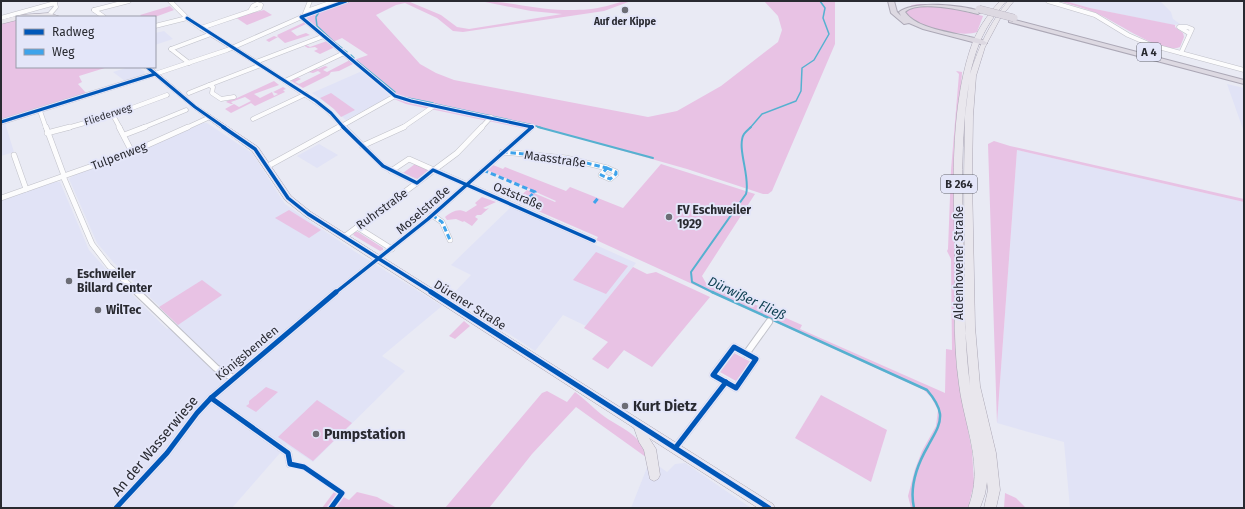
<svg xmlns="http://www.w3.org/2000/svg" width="1245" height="509" viewBox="0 0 1245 509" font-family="'Fira Sans',sans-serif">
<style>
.built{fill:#e1e3f6}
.green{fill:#e8c2e4}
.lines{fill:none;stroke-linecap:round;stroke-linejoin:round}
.stream-far2{stroke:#55b1d0;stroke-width:1.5}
.stream-far1{stroke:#55b1d0;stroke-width:2}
.stream{stroke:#55b1d0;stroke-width:2.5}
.street-far2-casing{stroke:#c0c1c9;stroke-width:5}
.street-far1-casing{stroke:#c0c1c9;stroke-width:6}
.street-casing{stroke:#c0c1c9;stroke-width:8}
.secondary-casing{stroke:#c0c1c9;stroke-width:2}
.primary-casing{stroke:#aca8b6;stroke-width:1}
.highway-casing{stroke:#aca8b6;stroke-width:2}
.street-far2{stroke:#fcfcfd;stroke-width:4}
.street-far1{stroke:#fcfcfd;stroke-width:5}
.street{stroke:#fcfcfd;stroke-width:6}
.secondary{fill:#f2f2f5;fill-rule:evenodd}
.primary{fill:#e9e7ed;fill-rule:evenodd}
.highway{fill:#ddd9e2;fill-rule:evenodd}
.highway-bridge-casing{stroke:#aca8b6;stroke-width:8;stroke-linecap:butt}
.highway-bridge{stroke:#ddd9e2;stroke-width:7}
.quiet{stroke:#3ea3eb;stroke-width:3;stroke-dasharray:5.5 3;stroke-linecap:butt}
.cycleway-far2-casing{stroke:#e4e6f9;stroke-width:5}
.cycleway-far1-casing{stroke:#e4e6f9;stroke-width:6}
.cycleway-casing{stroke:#e4e6f9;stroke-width:8}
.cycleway-far2{stroke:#0057b8;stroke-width:3}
.cycleway-far1{stroke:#0057b8;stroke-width:3.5}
.cycleway{stroke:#0057b8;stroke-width:5}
.poi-dot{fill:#6c6d75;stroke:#e4e6f9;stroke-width:1.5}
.labels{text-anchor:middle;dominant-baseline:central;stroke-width:4;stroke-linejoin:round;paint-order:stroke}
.far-poi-label{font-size:10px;font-weight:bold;fill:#292a31;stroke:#e4e6f9}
.far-street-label{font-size:10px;fill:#292a31;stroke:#e4e6f9}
.shield{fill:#e4e6f9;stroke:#61626d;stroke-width:1}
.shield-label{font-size:11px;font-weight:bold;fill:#292a31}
.street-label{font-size:12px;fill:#292a31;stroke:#e4e6f9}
.poi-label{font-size:12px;font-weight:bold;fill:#292a31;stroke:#e4e6f9;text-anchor:start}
.water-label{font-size:13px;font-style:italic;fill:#114254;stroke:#e4e6f9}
.near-poi-label{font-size:14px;font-weight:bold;fill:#292a31;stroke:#e4e6f9;text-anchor:start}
.near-street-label{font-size:14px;fill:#292a31;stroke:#e4e6f9}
</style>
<rect width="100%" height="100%" fill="#e9eaf4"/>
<g class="built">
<polygon points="1065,1 1160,1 1171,12 1173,19 1180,24 1173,25 1090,8"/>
<polygon points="164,31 173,39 155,45 155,33"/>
<polygon points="129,67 138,67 145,72 144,74 125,81 113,72"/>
<polygon points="362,71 389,94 389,97 346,120 333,108 312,93"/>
<polygon points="1227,84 1244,88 1244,132"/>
<polygon points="5,123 14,152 1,156 1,124"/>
<polygon points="202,123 207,123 252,153 285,204 354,251 442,306 382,356 405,371 313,462 287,445 232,508 1,508 1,199 55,182 60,182 89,250 105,268 167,329 177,323 114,263 97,243 69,179 74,175"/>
<polygon points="319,144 338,155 317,168 297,156"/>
<polygon points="1017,150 1244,202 1244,508 1070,508 1064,442 997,423"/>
<polygon points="511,207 636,263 586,326 563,315 535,351 451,296 471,275 451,265"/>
<polygon points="650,460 667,472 675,464 685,463 751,508 631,508"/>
</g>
<g class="green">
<path d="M348 1H414L410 2 441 15 457 27 469 29 562 14 531 11 480 1C508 1 536 10 565 10 577 10 591 10 602 7 613 5 620 1 631 1L604 11 463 32 453 31 437 18 405 3 396 5 376 15 420 64 436 73 454 80 648 117 677 111 721 86 778 42 782 30 778 16 764 1H835V44L772 191 768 194H763L687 169 535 126 399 97 354 60 368 55 342 38 333 42 305 18Z"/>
<path d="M1059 1H1065L1090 8 1175 25V27L1183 33 1184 37 1180 47C1162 55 1115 21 1098 14 1085 8 1072 5 1059 1Z"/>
<path d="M919 4H934L983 16 977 32C962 38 910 27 905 10L912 5Z"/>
<polygon points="170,6 174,10 155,17 142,17 140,15"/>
<polygon points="264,10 272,15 247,25 235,17"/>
<polygon points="17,19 17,67 108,67 79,76 82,82 78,84 86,93 1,120 1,24"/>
<polygon points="305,22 306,24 291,31 297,36 306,33 310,35 285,43 278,37 269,42 266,40 274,36 277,37 278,36 277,35"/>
<polygon points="327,41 335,47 320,54 314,51 318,49 315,47 308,48 303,45 310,43 306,45 310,47"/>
<polygon points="350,60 353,64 339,71 331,72 329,75 303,88 291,81 297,77 301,79 295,82 299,84 321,73 318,71 313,73 308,72 315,68 318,69 325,66 328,67 323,70 327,72"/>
<polygon points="956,71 962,72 956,170 954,324 959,382 972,451 974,483 968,508 911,508 908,496 915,469 922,451 936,426 938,410 931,397 924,390 596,240 598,237 515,201 527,190 555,202 556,201 487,170 493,165 503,169 505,167 566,191 570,187 623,208 661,164 755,194 702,276 706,283 802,325 800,329 945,393 946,349 952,350 951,259 947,251 948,249 951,170 959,74"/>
<polygon points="274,81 279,85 254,94 260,98 272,92 274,96 278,94 273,92 283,87 286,89 283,90 285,92 255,106 251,103 231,113 225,109 234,104 239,107 251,101 245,97 231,102 233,104 231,104 226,102 234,97 237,98"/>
<polygon points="331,93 355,110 341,117 334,109 320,98"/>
<polygon points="399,98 525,125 528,127 527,129 406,104 394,99"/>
<polygon points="994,141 1010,146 1244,199 1244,202 1017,150 997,423 988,144"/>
<polygon points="415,164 429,170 429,171 417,179 403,173"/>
<path d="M482 197 496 202 483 208 486 209 489 208 481 215H477L475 217 478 219 472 226 464 221 463 222 456 219 447 220 445 217C452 212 457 208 466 212L477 205 475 203Z"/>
<polygon points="289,210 321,230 309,238 275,218"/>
<polygon points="355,232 358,232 383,248 383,250 380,251 353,235"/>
<polygon points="596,252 628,266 606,294 573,280"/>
<polygon points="633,267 647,274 656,272 710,297 652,367 624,350 608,369 592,359 608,342 584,328"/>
<polygon points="202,280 222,295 178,325 159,307"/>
<polygon points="464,321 470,326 455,339 449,336"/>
<polygon points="734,353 751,362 736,381 720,372"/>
<polygon points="266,387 278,392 256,412 246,406 249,404 249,401"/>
<path d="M547 391 567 402 575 392C585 399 592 407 601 414 625 432 637 430 650 460L576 407 532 454 489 508H445L542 393Z"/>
<polygon points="821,395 887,430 871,482 795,438"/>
<polygon points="317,400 352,423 313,461 278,437"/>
<polygon points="334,492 349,500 357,492 377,497 397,508 322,508"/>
<polygon points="1005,493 1016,498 1026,508 1004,508"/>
</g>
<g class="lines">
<g class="stream-far2">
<polyline points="321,11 350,1"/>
<polyline points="316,17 319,12"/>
<polyline points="316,18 317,26 332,40"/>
<polyline points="333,41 342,48"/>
<polyline points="344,50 347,52"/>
<polyline points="351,55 354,58"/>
<polyline points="357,61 395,92"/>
<polyline points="403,97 433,103"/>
<polyline points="435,104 533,125"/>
<polyline points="536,126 542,128"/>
<polyline points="750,128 762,114 796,101 801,91 802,68 814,60 829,34 823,18 825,8 820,1"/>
</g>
<g class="stream-far1">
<polyline points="538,127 653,158"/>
<path d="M714 293 692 282 691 272 746 194C751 178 736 147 744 134 746 131 749 129 751 127"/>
</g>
<path class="stream" d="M712 292 927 390C933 397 939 405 940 414 941 426 933 436 928 446 917 465 909 486 914 508"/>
<defs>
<g id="street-far2">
<polyline points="170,1 187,18 201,28 256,62 325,108 345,128"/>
<polyline points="1048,1 1095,15 1128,35 1151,45 1244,70"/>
<polyline points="94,10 129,1"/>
<polyline points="94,10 104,17"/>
<polyline points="307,11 335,1"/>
<polyline points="49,15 56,7 54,1"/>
<polyline points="301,17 353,61"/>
<polyline points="1,18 55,3"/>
<polyline points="155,26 187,18"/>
<polyline points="201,28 260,8 261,5 257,4 253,6 250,11"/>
<polyline points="171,49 211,34"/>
<polyline points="171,49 189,63"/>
<polyline points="1181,53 1192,29 1187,27 1179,27 1189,33"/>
<polyline points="256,62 324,36"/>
<polyline points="155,74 227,50 304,16 310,1"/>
<polyline points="285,81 344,53"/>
<polyline points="189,93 209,85"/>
<polyline points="234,97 221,99 212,93 213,87 209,85 261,65"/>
<polyline points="40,111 46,128"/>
<polyline points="113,115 120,128"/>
<polyline points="253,119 306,94"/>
<polyline points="67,128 113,115 167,95"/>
<polyline points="142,128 186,110"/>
<polyline points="186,128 210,117"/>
<polyline points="338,128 395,96"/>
<polyline points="402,128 434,106"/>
<polyline points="481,128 491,117"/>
</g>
<g id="street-far1">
<polyline points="46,127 63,173"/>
<polyline points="119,127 132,152"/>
<polyline points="344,127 383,166 417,183"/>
<polyline points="47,133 70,127"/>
<polyline points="124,135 145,127"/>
<polyline points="362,146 404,127"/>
<polyline points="502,152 566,158 607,168"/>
<polyline points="14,155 26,189"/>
<polyline points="268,166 339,127"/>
<polygon points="607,168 616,172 616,174 610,179 601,175"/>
<polyline points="391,171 409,159 594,241"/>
<polyline points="63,176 92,244 109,266 138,293"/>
<polyline points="1,198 132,152 188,127"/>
<polyline points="432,215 442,222 450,240"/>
<polyline points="357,227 392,249"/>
<polyline points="344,237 457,153 482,127"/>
<polyline points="335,293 428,219 532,127"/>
</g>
<g id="street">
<polyline points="137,292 216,368 233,378"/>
<polygon points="734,347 756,359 736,388 713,375"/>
<polyline points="746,354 769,322"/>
<polyline points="211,398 288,453 290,464"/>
<polyline points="676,447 726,382"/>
<polyline points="116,508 167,453 197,413 211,398 336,292"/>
</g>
<polygon id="secondary" points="155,72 157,73 157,75 1,124 1,120"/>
<g id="primary">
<path d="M1000 1H1006C985 27 978 41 970 74 980 44 988 26 1008 1H1014L1001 17 985 47 976 76 973 116 972 179 975 327 980 386 996 453 1000 490 996 508H984L988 490 987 482 985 494 980 508H968C985 466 964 426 959 384 953 343 955 301 955 260 954 192 949 115 970 50 976 31 987 15 1000 1ZM969 83 965 116 964 179 965 327 970 385C964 343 965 300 964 257 962 199 960 140 969 83Z"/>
<polygon points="49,13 61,17 17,17 17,20 1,24 1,20 20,15"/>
<polygon points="144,67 151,67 197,106 258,147 291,196 311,212 773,504 775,508 758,508 649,438 656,449 660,475 658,479 654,481 650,479 644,450 639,442 634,428 305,216 285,200 252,151 193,108"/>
</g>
<g id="highway">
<path d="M888 1H894L897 12 901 16 899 12C914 0 961 5 980 11L981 12 978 14C962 10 918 0 905 12 917 29 951 32 970 37 976 38 983 39 987 43L984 45 923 29 909 23 904 24 891 13Z"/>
<polygon points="1011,19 1244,80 1244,84 1009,22 1009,20"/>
</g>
</defs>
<use href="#street-far2" class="street-far2-casing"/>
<use href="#street-far1" class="street-far1-casing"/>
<use href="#street" class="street-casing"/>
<use href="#secondary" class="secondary-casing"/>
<use href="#primary" class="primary-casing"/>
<use href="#highway" class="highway-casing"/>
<use href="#street-far2" class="street-far2"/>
<use href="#street-far1" class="street-far1"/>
<use href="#street" class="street"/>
<use href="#secondary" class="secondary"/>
<use href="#primary" class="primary"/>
<use href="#highway" class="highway"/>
<defs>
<polyline id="highway-bridge" points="979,9 1014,18"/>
</defs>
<use href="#highway-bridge" class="highway-bridge-casing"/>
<use href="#highway-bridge" class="highway-bridge"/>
<g class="quiet">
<polyline points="502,152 566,158 607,168"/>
<polygon points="607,168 616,172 616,174 610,179 601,175"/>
<polyline points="483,170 535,192 519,207"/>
<polyline points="594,203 599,197"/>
<polyline points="432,215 442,222 450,240"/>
</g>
<defs>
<g id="cycleway-far2">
<polyline points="346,1 301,17 395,96 411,101 532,127"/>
<polyline points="187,18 316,101 331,113 344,128"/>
<polyline points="147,67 195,107 225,128"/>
<polyline points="1,122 155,74"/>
</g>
<g id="cycleway-far1">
<polyline points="223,127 255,149 288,198 308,214 433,293"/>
<polyline points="343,127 383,166 417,183 433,170 594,241"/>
<polyline points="530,127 532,127"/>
<polyline points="335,293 428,219 532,127"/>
</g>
<g id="cycleway">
<polyline points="431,292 769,508"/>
<polygon points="734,347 756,359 736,388 713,375"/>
<polyline points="211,398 288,453 290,464 304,467 342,493 331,508"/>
<polyline points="676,447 726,382"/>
<polyline points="116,508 167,453 197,413 211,398 336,292"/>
</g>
</defs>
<use href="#cycleway-far2" class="cycleway-far2-casing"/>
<use href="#cycleway-far1" class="cycleway-far1-casing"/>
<use href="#cycleway" class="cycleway-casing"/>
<use href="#cycleway-far2" class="cycleway-far2"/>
<use href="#cycleway-far1" class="cycleway-far1"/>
<use href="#cycleway" class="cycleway"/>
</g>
<g class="poi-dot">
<circle cx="625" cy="10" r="4"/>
<circle cx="669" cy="217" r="4"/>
<circle cx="69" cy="281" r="4"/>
<circle cx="98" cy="310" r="4"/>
<circle cx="625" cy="406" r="4"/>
<circle cx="316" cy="434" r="4"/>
</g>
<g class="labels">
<g class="far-poi-label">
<text x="625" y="22">Auf der Kippe</text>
</g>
<g class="far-street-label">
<text transform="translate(108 115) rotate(-18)">Fliederweg</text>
</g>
<g class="shield">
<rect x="1137" y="43" width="24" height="18" rx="3"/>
<rect x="941" y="175" width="36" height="18" rx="3"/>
</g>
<g class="shield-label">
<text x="1149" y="52">A 4</text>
<text x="959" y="184">B 264</text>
</g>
<g class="street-label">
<text transform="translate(119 156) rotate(-21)">Tulpenweg</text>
<text transform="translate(555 159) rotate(8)">Maasstraße</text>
<text transform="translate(518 196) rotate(23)">Oststraße</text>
<text transform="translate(382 209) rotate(-36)">Ruhrstraße</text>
<text transform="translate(423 210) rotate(-41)">Moselstraße</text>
<text transform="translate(959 263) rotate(-90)">Aldenhovener Straße</text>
<text transform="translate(470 305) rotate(32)">Dürener Straße</text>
<text transform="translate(247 353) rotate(-40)">Königsbenden</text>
</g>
<g class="poi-label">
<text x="677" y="210">FV Eschweiler<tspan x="677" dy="14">1929</tspan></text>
<text x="77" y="274">Eschweiler<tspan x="77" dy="14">Billard Center</tspan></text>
<text x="106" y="310">WilTec</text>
</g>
<g class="water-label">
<text transform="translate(747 298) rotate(25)">Dürwißer Fließ</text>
</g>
<g class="near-poi-label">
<text x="633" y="406">Kurt Dietz</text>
<text x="324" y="434">Pumpstation</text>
</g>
<g class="near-street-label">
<text transform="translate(155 446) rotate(-50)">An der Wasserwiese</text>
</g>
</g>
<rect width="1245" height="509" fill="none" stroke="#292a31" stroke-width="4"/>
<rect x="16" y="16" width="140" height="52" fill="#e4e6f9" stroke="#999ba9"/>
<rect x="24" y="29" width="20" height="6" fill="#0057b8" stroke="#999ba9"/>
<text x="52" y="36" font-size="12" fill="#292a31">Radweg</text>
<rect x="24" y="49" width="20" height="6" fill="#3ea3eb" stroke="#999ba9"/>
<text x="52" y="56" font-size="12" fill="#292a31">Weg</text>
</svg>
